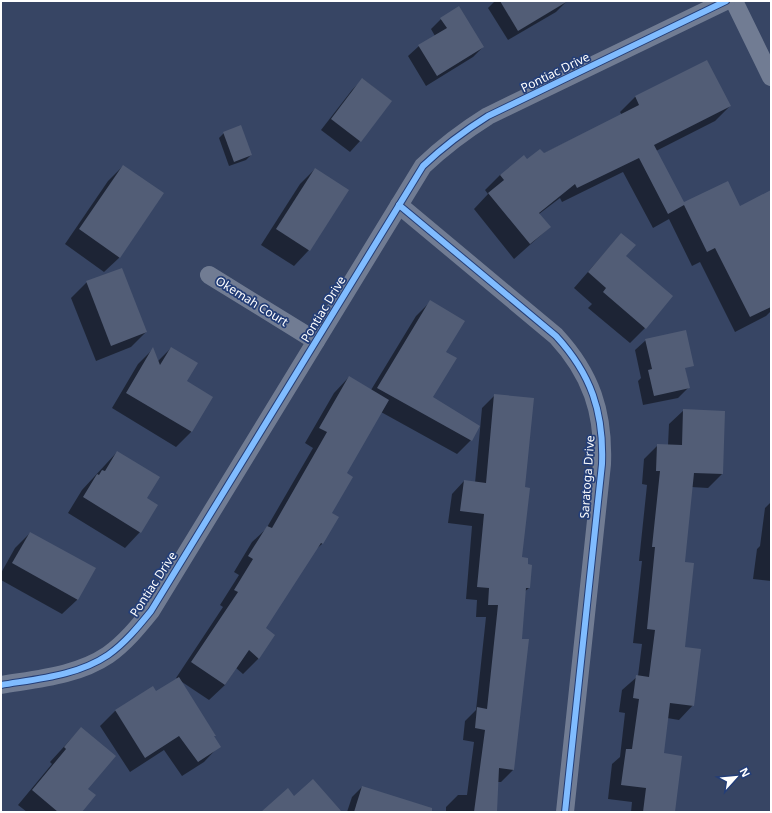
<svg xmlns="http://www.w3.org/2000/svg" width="772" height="813" viewBox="0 0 772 813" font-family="'Noto Sans',sans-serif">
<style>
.shadow{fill:#0007}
.building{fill:#525d76}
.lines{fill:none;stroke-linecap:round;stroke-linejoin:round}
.street{stroke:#717c93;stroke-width:18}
.cycleway-casing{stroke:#243e77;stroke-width:8}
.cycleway{stroke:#80bcff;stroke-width:6}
.labels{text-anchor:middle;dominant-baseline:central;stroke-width:3.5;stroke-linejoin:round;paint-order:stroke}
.street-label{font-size:12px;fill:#fff;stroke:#243e77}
</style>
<rect width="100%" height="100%" fill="#374564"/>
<g class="shadow">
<polygon points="495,1 567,1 556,12 508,40 488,8"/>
<polygon points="441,19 483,47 473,57 426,86 408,56 419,46 435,36 431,29"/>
<polygon points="707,61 730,106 715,121 656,151 683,204 740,207 771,198 771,311 766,316 735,332 700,262 692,266 669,219 653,228 623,172 562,202 560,198 539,214 550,227 514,259 474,209 488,194 485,190 500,175 622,115 620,112 635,97"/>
<polygon points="363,79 391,101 360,141 350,152 321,130 352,90"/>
<polygon points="224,133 251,155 246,160 229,166 219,138"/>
<polygon points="123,166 120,257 104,272 65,244 108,181"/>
<polygon points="315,169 309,250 294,266 261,245 300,184"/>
<polygon points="621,234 625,256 645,328 630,343 588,308 592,304 574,288"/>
<polygon points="87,282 146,332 131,347 96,361 71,298"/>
<polygon points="430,302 445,352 432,397 471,440 457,454 381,412 345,474 330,513 337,518 322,544 314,551 264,628 274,635 258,659 243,674 236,668 225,685 209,700 179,680 215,735 213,737 219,746 204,762 182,776 164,750 130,772 100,726 115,711 153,687 156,693 178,679 176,678 223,607 220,605 239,575 234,572 252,542 266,529 313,448 305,443 334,393 349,377 371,390 416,316"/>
<polygon points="646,340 681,354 689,387 678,398 643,405 638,381 641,378 635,350"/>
<polygon points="171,348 186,382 212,397 191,432 176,447 112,408 138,364 153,349 158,361"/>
<polygon points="495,395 524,488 521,558 529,588 524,592 521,640 528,640 513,770 501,782 497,782 496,812 446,812 446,807 458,795 467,795 474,742 463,740 465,721 476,710 486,617 476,617 477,600 466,599 472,526 448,523 452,494 464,481 475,483 482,408"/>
<polygon points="684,410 722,474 708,488 691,487 683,563 684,648 693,705 679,720 667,718 662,754 671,812 631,812 632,802 608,799 612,764 620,757 625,713 619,712 622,690 638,676 642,644 633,643 642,561 639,561 647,485 642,484 644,459 658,445 668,445 669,424"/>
<polygon points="117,452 145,498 156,506 140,532 125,548 68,513 82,490"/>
<polygon points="771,502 771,581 753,579 757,549 760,546 765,508"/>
<polygon points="30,533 78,599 62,614 1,580 1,573 15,548"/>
<polygon points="81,728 81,812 27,812 18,805 52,764 50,762"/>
<polygon points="362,787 420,812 347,812 352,797"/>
</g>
<g class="building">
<polygon points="500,1 568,1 518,31"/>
<polygon points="459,6 484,47 437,76 418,45 447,28 440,18"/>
<polygon points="707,60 731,106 654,145 684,202 728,181 740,206 771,190 771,307 750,317 715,248 707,252 684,205 668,214 639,158 577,188 575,184 539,213 551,227 530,244 488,193 504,180 500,175 524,155 527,159 540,149 544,153 639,105 635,96"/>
<polygon points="362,78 392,101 361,142 331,119"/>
<polygon points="241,125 252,155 234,162 223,132"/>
<polygon points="123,165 164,193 120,258 79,229"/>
<polygon points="315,168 349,190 310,251 276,229"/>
<polygon points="621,233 636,245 626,256 673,296 646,329 603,292 606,288 588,272"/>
<polygon points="122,268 147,332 111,346 86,281"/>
<polygon points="430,300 465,321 446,352 457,358 433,397 480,426 472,441 377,388"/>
<polygon points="686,330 694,366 685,368 690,388 654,396 648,370 652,369 645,339"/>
<polygon points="153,347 160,365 171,347 198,363 187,381 213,397 192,432 126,393"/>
<polygon points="349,376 389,400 347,473 353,477 332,513 339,517 323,544 321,543 266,628 275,635 259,659 249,650 225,685 191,662 238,592 234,590 253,559 248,556 267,526 272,528 327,432 319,428"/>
<polygon points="494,394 534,398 525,487 530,488 522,557 528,558 528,564 532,565 530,588 526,588 522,639 529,639 514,770 499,768 497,812 474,812 485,730 475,728 477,707 487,709 498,605 488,605 489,588 477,587 484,514 460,511 464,480 486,483"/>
<polygon points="683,409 725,411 723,474 694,473 685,562 694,563 685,647 701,649 694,706 670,703 664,753 682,756 675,812 643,812 646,788 621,785 626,749 632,749 639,699 633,698 636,675 649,677 655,630 647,629 655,547 652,547 660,471 656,471 657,444 682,445"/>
<polygon points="117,451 160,477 147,498 158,505 141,533 83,497 97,474 99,475 102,470 105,471"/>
<polygon points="30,532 96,568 78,600 12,563"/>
<polygon points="179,677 216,736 214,736 221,747 198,762 179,736 145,758 115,710 153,686 156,691"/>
<polygon points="81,727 116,756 88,789 96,795 82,812 58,812 32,790 66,749 64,747"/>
<polygon points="313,779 342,812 261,812 288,788 294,796"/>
<polygon points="362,786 432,808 432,812 354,812"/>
</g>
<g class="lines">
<g class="street">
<polyline points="734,1 771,77"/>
<path d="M399 205 556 336C591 374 604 412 602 464L565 812"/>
<polyline points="209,275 316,341"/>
<path d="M1 685C36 679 77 676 108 655 125 643 138 627 151 611L423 166C444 146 464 131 488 116L726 1"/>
</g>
<defs>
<g id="cycleway">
<path d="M399 205 556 336C591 374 604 412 602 464L565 812"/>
<path d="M1 685C36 679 77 676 108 655 125 643 138 627 151 611L423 166C444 146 464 131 488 116L726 1"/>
</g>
</defs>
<use href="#cycleway" class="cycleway-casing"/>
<use href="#cycleway" class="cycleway"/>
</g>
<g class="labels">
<g class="street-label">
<text transform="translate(555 72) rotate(-26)">Pontiac Drive</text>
<text transform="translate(252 301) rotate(32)">Okemah Court</text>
<text transform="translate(323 309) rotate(-59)">Pontiac Drive</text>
<text transform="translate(587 477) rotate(-86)">Saratoga Drive</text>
<text transform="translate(153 584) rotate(-57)">Pontiac Drive</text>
</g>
</g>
<rect width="772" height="813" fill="none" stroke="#ffffff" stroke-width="4"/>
<g transform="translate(736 777) rotate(63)" stroke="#243e77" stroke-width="3" paint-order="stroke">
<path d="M0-3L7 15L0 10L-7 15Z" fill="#ffffff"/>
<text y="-6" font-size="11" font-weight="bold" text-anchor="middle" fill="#ffffff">N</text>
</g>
</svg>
